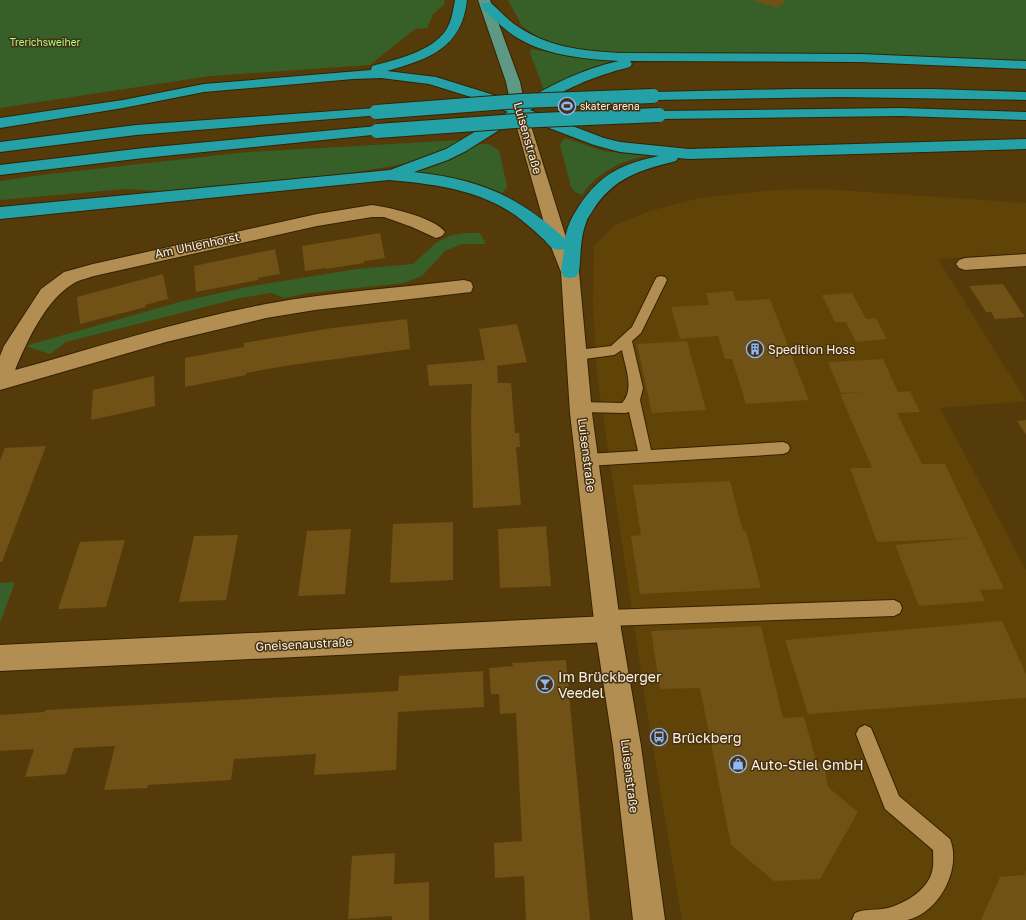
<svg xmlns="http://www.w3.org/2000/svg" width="1026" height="920" viewBox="0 0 1026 920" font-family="'Golos Text',sans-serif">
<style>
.built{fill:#604307}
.green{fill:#366028}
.building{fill:#705116}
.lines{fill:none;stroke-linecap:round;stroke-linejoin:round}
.lane-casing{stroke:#352302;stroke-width:2}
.street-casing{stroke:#352302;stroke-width:2}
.secondary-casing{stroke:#352302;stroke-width:2}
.primary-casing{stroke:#352302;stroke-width:2}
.highway-casing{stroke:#352302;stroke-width:2}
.lane{fill:#b38e52;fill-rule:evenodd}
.street{fill:#b38e52;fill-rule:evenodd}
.secondary{fill:#b38e52;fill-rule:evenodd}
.primary{fill:#5d9984;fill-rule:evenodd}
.highway{fill:#24a1a6;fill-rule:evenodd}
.highway-bridge-casing{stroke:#352302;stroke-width:16;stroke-linecap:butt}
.highway-bridge{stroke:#24a1a6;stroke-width:14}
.labels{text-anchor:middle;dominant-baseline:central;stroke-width:3;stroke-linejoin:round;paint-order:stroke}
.far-park-label{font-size:10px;fill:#a5fd8b;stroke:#453212}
.far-poi-label{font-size:10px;fill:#fdf1df;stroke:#453212;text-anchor:start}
.street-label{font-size:12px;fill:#fdf1df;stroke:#453212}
.poi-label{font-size:12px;fill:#fdf1df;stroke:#453212;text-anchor:start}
.near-poi-label{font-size:14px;fill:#fdf1df;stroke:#453212;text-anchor:start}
</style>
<rect width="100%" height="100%" fill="#553b09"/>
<polygon class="built" points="824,189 1026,203 1026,253 938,259 1026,401 940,408 1026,570 1026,920 682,920 646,705 597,374 593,304 594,246 614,226 649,211 700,198 774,190"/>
<g class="green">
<polygon points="0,0 445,0 444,5 433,14 427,28 415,29 370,65 210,76 0,108"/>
<polygon points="508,0 1026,0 1026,65 573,52 544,41 522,26"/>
<polygon points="531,49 569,56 615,60 584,70 549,89 544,90 530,53"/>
<path d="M565 138 603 151 647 156C622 160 596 173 582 195L575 192 571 187 560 145Z"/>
<polygon points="462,140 444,150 404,164 344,174 161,191 125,189 0,200 0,181 41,175 248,152"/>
<polygon points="480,144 488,144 499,150 507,186 503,193 470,181 452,177 414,173 438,165"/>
<polygon points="466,233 480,233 486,244 462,244 445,251 422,276 404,283 309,293 284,298 271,293 240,298 66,342 50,354 25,346 183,301 252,286 357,269 413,264 437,242 452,235"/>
<polygon points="15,582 0,623 0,583"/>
</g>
<g class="building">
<polygon points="752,0 786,0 778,8"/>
<polygon points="380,233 385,258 364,261 364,263 326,269 326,268 305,271 302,246"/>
<polygon points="275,249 280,274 258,278 258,280 196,292 194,266"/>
<polygon points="163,274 168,299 145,305 146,307 80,324 77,297"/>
<polygon points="1003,284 1020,310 1025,317 995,319 991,312 986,312 969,286"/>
<polygon points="733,291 736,301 770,299 809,400 746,404 732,359 725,359 718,336 680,339 671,307 709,305 706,293"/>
<polygon points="852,293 866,319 876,318 887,339 856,342 846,322 835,322 822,295"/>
<polygon points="407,319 410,349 291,365 246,373 246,375 185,387 185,358 244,347 244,343 332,328"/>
<polygon points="517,324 527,362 497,366 498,383 511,383 515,433 519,433 520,447 516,447 521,505 473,508 471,421 472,384 429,386 427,365 485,360 479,329"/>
<polygon points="687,341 706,410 652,413 637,344"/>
<polygon points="883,359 898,392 910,391 920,412 897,413 922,464 945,464 1004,589 980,590 985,601 919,606 895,545 969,538 877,542 850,468 872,468 840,394 862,392 841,393 828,362"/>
<polygon points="154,376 155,406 91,420 93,390"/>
<polygon points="1026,420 1026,435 1017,421"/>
<polygon points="46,446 2,562 0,562 0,460 5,448"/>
<polygon points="730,481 743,531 746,531 761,588 640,594 631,536 641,535 633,485"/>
<polygon points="453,522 453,580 390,583 393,524"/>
<polygon points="546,526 551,586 500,588 498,529"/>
<polygon points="351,529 345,594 298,596 307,531"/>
<polygon points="238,535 226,600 179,602 194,536"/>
<polygon points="125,540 106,607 58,609 80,542"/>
<polygon points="1002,621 1026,674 1026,698 808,714 785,640"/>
<polygon points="761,626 783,718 804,717 816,760 825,770 828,787 858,812 820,879 774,881 731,845 700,688 660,689 651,631"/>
<polygon points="566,660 590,920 526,920 524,876 495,878 494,843 522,841 516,713 500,714 499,694 491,694 489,668 513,666 512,663"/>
<polygon points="483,671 484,707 398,712 396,770 314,775 316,754 234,759 231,780 148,785 147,788 104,790 115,746 74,748 66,774 25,777 34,749 0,751 0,715 44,712 46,710 398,691 399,676"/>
<polygon points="395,853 394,884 429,882 429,920 392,920 392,916 348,919 352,856"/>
<polygon points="1026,870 1026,920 981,920 1000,877 1024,875"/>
</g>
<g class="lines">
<defs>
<g id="lane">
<path d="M661 276 665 277 667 280 641 333 632 341 643 388 640 400 651 450 783 442 788 444 790 448 788 452 783 454 587 466 582 464 580 460 582 456 587 454 638 451 629 412 625 413 581 412 576 411 574 407 576 403 581 402 622 403C635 389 625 367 622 350L614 355 577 360 573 358 571 355 573 352 577 350 611 346 632 327 655 280 657 277Z"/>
<polygon points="894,600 900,603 902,608 900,613 894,616 607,626 601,624 599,618 601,612 607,610"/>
<path d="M865 725 871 728 899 796 950 839C962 869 939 913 907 920 903 920 897 920 892 920 879 920 865 920 852 920L855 913C866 908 877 911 888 908 906 903 927 890 932 872 934 865 933 857 933 850L885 809 856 734 859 728Z"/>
</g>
<g id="street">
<path d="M372 205C388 207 436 218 445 232L442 236 436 238 412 227 384 217H372L317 226 94 276C89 278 82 279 76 282 47 297 27 341 15 370 98 347 181 320 266 304 331 292 398 288 464 280L471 282 473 287 471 292 315 310 266 318 166 342 0 390V356L4 346 41 289 64 272 93 264 317 214Z"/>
<polygon points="1026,254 1026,266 965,270 959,268 956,264 959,260 965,258"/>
<polygon points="608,616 617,620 621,629 617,638 608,642 0,671 0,645"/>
</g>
<polygon id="secondary" points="519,106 524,107 526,110 568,244 579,272 592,413 621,629 641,746 665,920 633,920 613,746 595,629 570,413 561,272 550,244 512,110 514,107"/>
<polygon id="primary" points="478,0 490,0 520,82 526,110 524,113 519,114 514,113 512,110 506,82"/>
<g id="highway">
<path d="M455 0H467C462 48 429 59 387 71L436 77 497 96 518 105C550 85 582 69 619 61 586 59 550 56 521 40 506 32 495 20 483 9L481 6 483 3H491C499 10 506 18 514 24 546 47 582 51 620 53L860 54 1026 61V69L860 62 630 61 632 64 630 67C590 77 566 89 530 110L604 138 620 142 689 149 1026 139V149L689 159 678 158 676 161C641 170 614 177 593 210 591 214 587 218 586 223 580 238 581 256 579 272L576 277 570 278 564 277 561 272 564 249C560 250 556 250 552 248 548 245 545 240 541 237 533 229 524 222 515 215 477 189 433 184 389 180L0 219V207L390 170 446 149 508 112 487 102 429 84 381 78 353 79 204 92 123 108 0 128V118L123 100 204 84 371 70 372 66C395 60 433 51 446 30 452 21 453 10 455 0ZM520 117 594 145 620 152 659 156C622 164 601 173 579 206 572 217 567 226 565 239 518 195 477 179 414 172L448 160 466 151Z"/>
<polygon points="793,89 933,89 1026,92 1026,100 840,97 653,100 648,99 646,96 648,93 653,92"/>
<polygon points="376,108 381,109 383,112 381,115 136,135 0,152 0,142 136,125"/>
<polygon points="900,108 1026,112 1026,120 900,116 659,119 654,118 652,115 654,112 659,111"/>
<polygon points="377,126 382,128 385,131 382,134 144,158 0,175 0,165 144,148"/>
</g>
</defs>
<use href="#lane" class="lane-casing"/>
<use href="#street" class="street-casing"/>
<use href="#secondary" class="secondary-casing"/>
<use href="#primary" class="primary-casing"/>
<use href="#highway" class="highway-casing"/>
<use href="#lane" class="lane"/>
<use href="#street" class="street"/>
<use href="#secondary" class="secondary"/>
<use href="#primary" class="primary"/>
<use href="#highway" class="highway"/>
<defs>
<g id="highway-bridge">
<polyline points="376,112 521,101 653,96"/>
<polyline points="377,131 516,121 659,115"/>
</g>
</defs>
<use href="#highway-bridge" class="highway-bridge-casing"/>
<use href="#highway-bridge" class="highway-bridge"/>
</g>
<defs>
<symbol id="stadium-ring" viewBox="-11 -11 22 22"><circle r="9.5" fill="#453212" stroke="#8db9fc" stroke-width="1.5"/><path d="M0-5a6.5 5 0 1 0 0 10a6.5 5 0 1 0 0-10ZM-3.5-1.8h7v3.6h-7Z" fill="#8db9fc"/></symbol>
<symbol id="building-ring" viewBox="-11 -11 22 22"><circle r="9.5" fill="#453212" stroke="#8db9fc" stroke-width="1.5"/><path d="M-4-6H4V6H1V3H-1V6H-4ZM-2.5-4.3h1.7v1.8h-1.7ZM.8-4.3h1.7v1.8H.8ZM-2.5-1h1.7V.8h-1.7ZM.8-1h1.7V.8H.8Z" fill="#8db9fc"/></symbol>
<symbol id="bar-ring" viewBox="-11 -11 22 22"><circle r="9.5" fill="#453212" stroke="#8db9fc" stroke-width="1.5"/><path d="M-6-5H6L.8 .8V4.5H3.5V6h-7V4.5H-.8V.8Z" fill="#8db9fc"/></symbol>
<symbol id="bus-ring" viewBox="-11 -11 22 22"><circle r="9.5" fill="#453212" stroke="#8db9fc" stroke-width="1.5"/><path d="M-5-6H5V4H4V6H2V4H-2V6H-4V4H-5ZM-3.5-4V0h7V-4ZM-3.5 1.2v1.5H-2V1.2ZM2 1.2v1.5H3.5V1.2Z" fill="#8db9fc"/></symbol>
<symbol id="shop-ring" viewBox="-11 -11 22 22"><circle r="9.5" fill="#453212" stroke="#8db9fc" stroke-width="1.5"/><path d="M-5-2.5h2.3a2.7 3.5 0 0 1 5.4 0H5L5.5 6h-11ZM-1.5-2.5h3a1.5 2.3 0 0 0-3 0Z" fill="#8db9fc"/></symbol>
</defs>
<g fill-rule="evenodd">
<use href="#stadium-ring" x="557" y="96" width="20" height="20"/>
<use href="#building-ring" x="745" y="339" width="20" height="20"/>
<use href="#bar-ring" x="535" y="674" width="20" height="20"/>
<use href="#bus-ring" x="649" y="727" width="20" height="20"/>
<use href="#shop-ring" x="728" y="754" width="20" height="20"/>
</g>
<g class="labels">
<g class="far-park-label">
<text x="45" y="42">Trerichsweiher</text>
</g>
<g class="far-poi-label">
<text x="580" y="106">skater arena</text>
</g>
<g class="street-label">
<text transform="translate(528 138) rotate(74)">Luisenstraße</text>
<text transform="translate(197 245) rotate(-12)">Am Uhlenhorst</text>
<text transform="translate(587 455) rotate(83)">Luisenstraße</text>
<text transform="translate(304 644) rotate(-3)">Gneisenaustraße</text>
<text transform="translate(630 776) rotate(83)">Luisenstraße</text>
</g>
<g class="poi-label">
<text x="768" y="349">Spedition Hoss</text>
</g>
<g class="near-poi-label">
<text x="558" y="676">Im Brückberger<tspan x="558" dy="16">Veedel</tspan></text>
<text x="672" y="737">Brückberg</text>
<text x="751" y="764">Auto-Stiel GmbH</text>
</g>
</g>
</svg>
